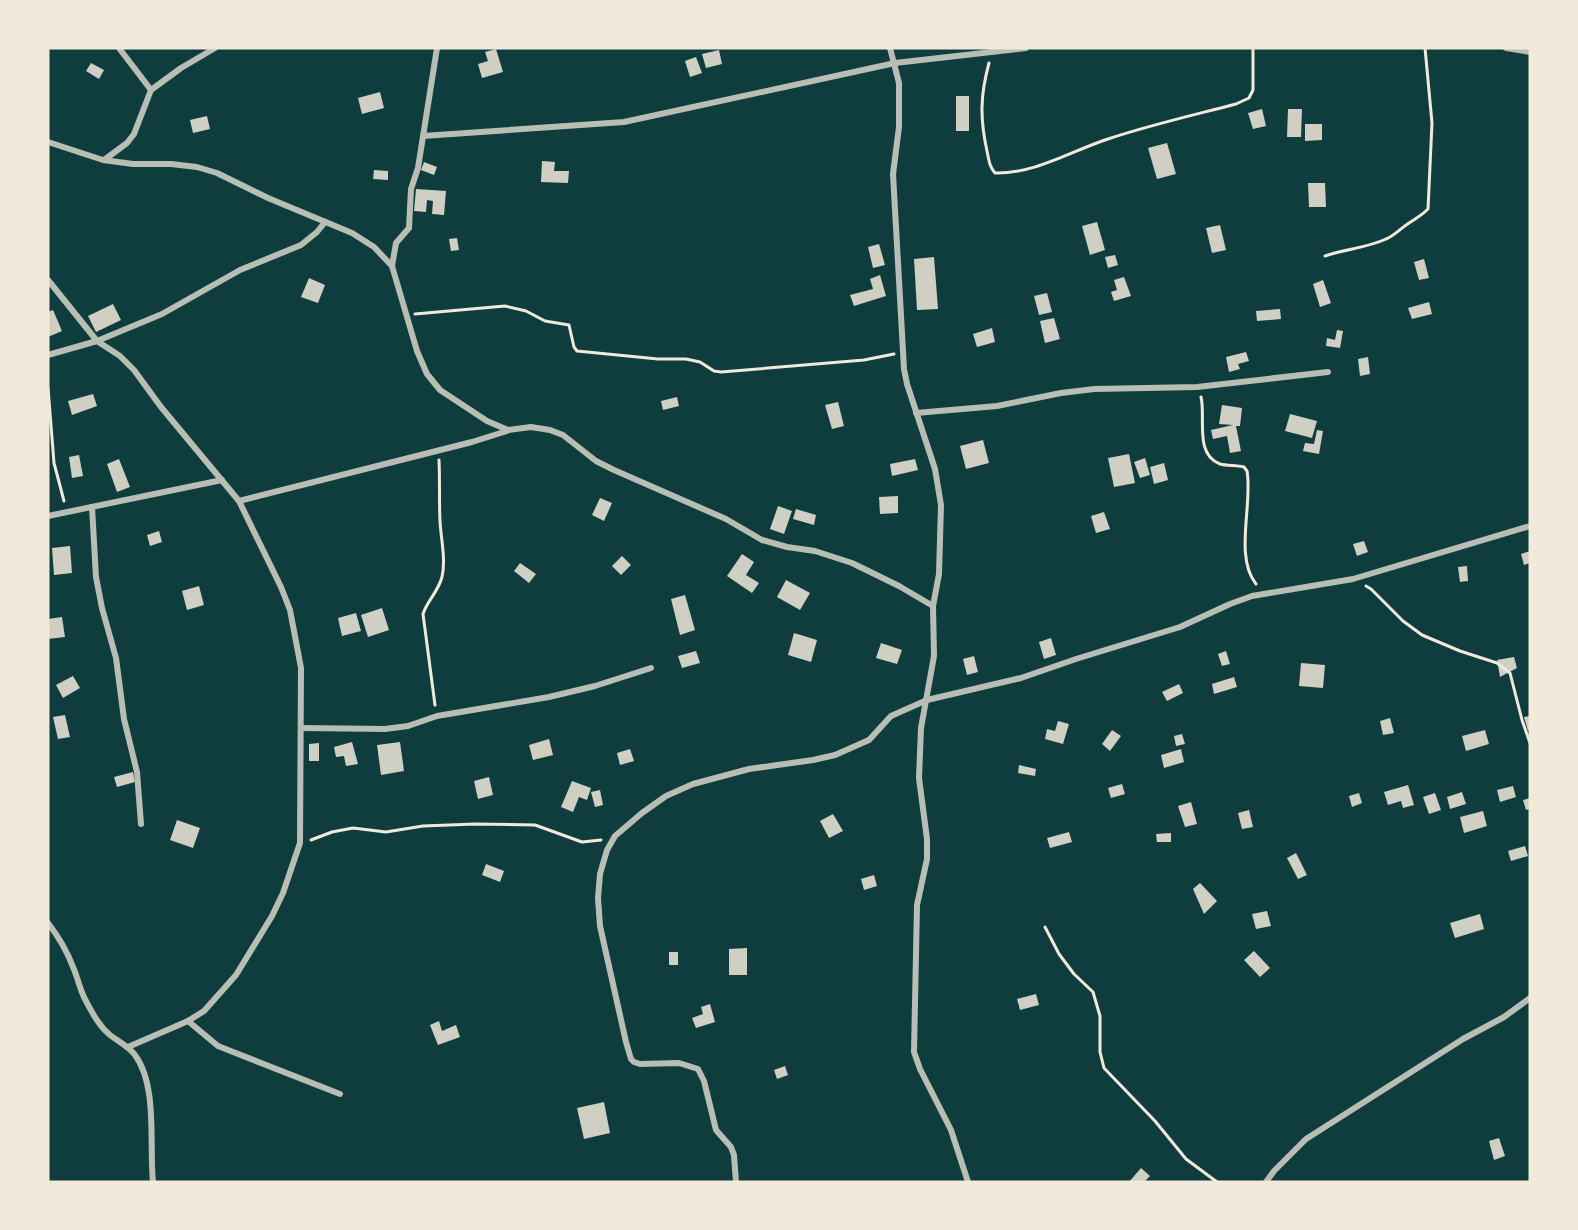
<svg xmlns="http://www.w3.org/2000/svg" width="1578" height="1230" viewBox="0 0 1578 1230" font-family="'DejaVu Sans',sans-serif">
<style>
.building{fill:#cfcfc3}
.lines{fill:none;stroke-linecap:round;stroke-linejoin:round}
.path{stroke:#f1e9da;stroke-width:3}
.minor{stroke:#b8beb3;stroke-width:6}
</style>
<rect width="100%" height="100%" fill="#0f3d3e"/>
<g class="building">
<polygon points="496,49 503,72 482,78 478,64 488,61 485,52"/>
<polygon points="719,50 722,64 706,68 702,54"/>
<polygon points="696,57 702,73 690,77 685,61"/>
<polygon points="91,63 104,70 99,79 86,71"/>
<polygon points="380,92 384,108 362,114 358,98"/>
<rect x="956" y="96" width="13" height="35"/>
<polygon points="1262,109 1266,126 1253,129 1248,113"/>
<polygon points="1288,109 1302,109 1301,137 1287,137"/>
<polygon points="207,116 210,129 193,133 190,120"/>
<polygon points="1305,124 1322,124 1322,140 1305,141"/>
<polygon points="1167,143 1176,174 1157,179 1148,148"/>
<polygon points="542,161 555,162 554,171 569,171 568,183 541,182"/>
<polygon points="424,162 437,167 434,175 421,170"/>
<polygon points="374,170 388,171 388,180 373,179"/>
<polygon points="1308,183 1325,183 1326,207 1309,207"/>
<polygon points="416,189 446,191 444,215 432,214 433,201 427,200 426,212 414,211"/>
<polygon points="1097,222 1105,250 1090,255 1082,226"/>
<polygon points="1220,225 1226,250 1212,253 1206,228"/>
<polygon points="457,238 459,250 451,251 449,239"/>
<polygon points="879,244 885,265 873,268 868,247"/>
<polygon points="1115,255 1118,265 1108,268 1105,257"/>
<polygon points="934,257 938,309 917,310 914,259"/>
<polygon points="1424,259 1429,278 1419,280 1414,262"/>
<polygon points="880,275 886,296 854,306 850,295 873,289 870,279"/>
<polygon points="1124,277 1131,296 1114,301 1111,292 1117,290 1114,280"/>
<polygon points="309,278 325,285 318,303 301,297"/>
<polygon points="1323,280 1331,303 1320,307 1313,284"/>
<polygon points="1047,293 1052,312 1039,315 1034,296"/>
<polygon points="1429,302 1432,314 1412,319 1408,308"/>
<polygon points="113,304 121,320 96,332 88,316"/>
<polygon points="1280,309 1281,319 1257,321 1256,311"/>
<polygon points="53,310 62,331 48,337 48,312"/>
<polygon points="1054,318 1060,339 1045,343 1040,321"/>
<polygon points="992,328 995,342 977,347 973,334"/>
<polygon points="1337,330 1343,331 1340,348 1326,346 1327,338 1335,340"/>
<polygon points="1246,352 1249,361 1238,364 1240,369 1229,372 1226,357"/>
<polygon points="1368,357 1370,374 1360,376 1358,359"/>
<polygon points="93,394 97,406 72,415 68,401"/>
<polygon points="677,397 679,406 663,410 661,401"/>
<polygon points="838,402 844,426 832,429 825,405"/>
<polygon points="1222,405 1242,408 1240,426 1236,426 1241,451 1230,453 1227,436 1213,439 1211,430 1233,425 1219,424"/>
<polygon points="1290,414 1317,421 1312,438 1285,431"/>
<polygon points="1317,430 1323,431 1319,454 1303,451 1305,443 1314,444"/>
<polygon points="983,440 989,463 966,469 960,446"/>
<polygon points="1129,454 1135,483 1114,487 1108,458"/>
<polygon points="79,455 83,476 72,478 69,457"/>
<polygon points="1145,458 1150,475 1140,478 1134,462"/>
<polygon points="119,459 130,487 117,492 107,464"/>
<polygon points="915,459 918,470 892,476 890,464"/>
<polygon points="1164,463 1168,480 1154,484 1150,467"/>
<polygon points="898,496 898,513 880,514 879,497"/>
<polygon points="600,498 612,503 604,521 592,515"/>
<polygon points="778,506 792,511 784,534 770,529"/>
<polygon points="796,509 816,515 814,525 793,519"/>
<polygon points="1104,512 1110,529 1096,533 1091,516"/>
<polygon points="159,531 162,542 150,546 147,535"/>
<polygon points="1364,541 1368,552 1357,556 1353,544"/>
<polygon points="70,546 72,573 54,575 52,548"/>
<polygon points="1530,551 1530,563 1524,565 1521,554"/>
<polygon points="742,554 754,562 746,575 759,583 752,593 727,576"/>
<polygon points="622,556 631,565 621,575 612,566"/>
<polygon points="520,563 536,574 529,583 514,571"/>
<polygon points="1467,566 1468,581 1460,582 1458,567"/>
<polygon points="786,580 810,593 800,610 777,597"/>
<polygon points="199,586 204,605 187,610 182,591"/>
<polygon points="685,595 695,630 680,635 671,599"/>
<polygon points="382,608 389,630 368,637 361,615"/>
<polygon points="356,613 361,631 342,636 338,618"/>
<polygon points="62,617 65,637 48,639 48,619"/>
<polygon points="794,633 817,640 811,662 788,655"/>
<polygon points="1051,638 1056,655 1044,659 1039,642"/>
<polygon points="881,643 902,650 897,664 876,658"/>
<polygon points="696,651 700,663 682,668 678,656"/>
<polygon points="1226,651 1230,664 1222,666 1218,654"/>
<polygon points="974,656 978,672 967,675 963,659"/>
<polygon points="1514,657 1517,668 1500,677 1497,660"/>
<polygon points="1301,663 1325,665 1323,688 1299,686"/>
<polygon points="73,676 80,688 63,698 56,685"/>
<polygon points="1234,677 1237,687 1214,694 1212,684"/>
<polygon points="1179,684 1183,693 1167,701 1162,692"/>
<polygon points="65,715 70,737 58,739 53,717"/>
<polygon points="1530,716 1530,730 1528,731 1524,717"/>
<polygon points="1390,718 1394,733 1383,735 1380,721"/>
<polygon points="1058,721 1069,724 1063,744 1045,739 1047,729 1055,731"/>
<polygon points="1112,730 1121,736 1110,751 1102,744"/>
<polygon points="1485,730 1489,744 1466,751 1462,736"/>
<polygon points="1182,734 1185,744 1176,746 1174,736"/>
<polygon points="549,739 553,755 533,760 529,745"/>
<polygon points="352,742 358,764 346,766 344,756 336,757 334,747"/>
<polygon points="400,742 404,771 381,775 377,745"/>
<polygon points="319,743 319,761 309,761 309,744"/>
<polygon points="630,749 634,761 620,765 617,753"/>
<polygon points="1181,749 1184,762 1164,768 1161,755"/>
<polygon points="1019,765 1036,769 1035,776 1018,773"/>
<polygon points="133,772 135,782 117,787 114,777"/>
<polygon points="489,777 493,795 478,799 474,781"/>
<polygon points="572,781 591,788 587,800 579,797 573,812 561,807"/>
<polygon points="1122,784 1125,794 1111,798 1108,788"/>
<polygon points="1408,785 1414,805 1403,808 1401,801 1388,805 1384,792"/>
<polygon points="1513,786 1516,797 1500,802 1497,790"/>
<polygon points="600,790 603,805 595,807 591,792"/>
<polygon points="1462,792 1466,804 1450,809 1447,797"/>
<polygon points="1359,793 1362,803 1352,807 1349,796"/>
<polygon points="1435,793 1441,810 1429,814 1423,797"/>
<polygon points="1530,798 1530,809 1526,810 1523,800"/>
<polygon points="1191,802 1197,824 1185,827 1178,806"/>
<polygon points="1249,810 1253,827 1242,829 1238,813"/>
<polygon points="1483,811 1487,826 1464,833 1460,817"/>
<polygon points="833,814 843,831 829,838 820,821"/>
<polygon points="177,820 200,828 193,848 170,840"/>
<polygon points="1069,832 1072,842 1050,848 1047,838"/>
<polygon points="1171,833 1171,842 1157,842 1156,834"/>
<polygon points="1525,846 1528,856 1511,861 1508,851"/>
<polygon points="1296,853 1307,875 1298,879 1287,858"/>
<polygon points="486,864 504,871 500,882 482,875"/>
<polygon points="874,875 877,886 864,890 861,879"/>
<polygon points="1200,883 1217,901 1204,914 1193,889"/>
<polygon points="1267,911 1271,926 1256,929 1252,914"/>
<polygon points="1480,914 1484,929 1455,938 1450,923"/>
<polygon points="747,948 747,975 729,975 729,949"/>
<polygon points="1254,951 1270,968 1260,977 1244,960"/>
<rect x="669" y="952" width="9" height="13"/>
<polygon points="1036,994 1039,1005 1020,1010 1017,999"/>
<polygon points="710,1004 715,1022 696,1028 692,1018 703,1014 701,1007"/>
<polygon points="439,1021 442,1031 456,1025 460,1037 438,1045 430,1025"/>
<polygon points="785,1066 788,1075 777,1079 774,1070"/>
<polygon points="604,1102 610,1133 584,1139 577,1108"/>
<polygon points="1499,1138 1505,1156 1494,1160 1489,1141"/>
<polygon points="1141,1168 1150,1176 1144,1182 1129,1182"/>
</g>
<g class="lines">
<g class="path">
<path d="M989 63C980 96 980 119 987 151 989 160 989 166 995 173 1035 174 1071 151 1108 139 1150 125 1194 115 1236 104L1249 98 1253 90V48"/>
<path d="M1325 256C1345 249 1367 248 1386 239 1394 236 1401 228 1409 223 1417 218 1422 215 1428 209L1432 123 1425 48"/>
<polyline points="415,314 505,306 526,311 545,321 569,325 574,347 577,351 658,359 686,359 700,362 714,371 721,372 864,360 894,354"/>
<polyline points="48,388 54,463 64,501"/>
<path d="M1201 397C1206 416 1194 455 1220 464 1228 466 1236 465 1244 467L1247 471C1253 503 1234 557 1256 584"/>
<polyline points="1366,586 1371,589 1403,621 1422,635 1460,651 1497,663 1510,673 1522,720 1530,743"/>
<path d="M435 705 423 614C427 601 438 592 442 577 446 559 441 540 440 521 439 501 440 481 439 460"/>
<polyline points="311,840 332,832 353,828 386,832 423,826 475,824 535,825 582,842 601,840"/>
<polyline points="1045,927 1059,954 1074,974 1093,992 1100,1016 1100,1052 1104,1068 1155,1121 1186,1159 1217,1182"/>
</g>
<g class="minor">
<polyline points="119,48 151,90"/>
<polyline points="890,48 899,83 899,127 893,174 904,369 907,384 935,469 941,505 939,574 933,606 934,656 921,728 919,778 927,839 927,859 917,905 914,1052 920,1069 951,1130 968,1182"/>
<polyline points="1506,48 1530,52"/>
<polyline points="423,136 624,122 895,63 1026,48"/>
<polyline points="48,142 103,160 133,164 171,164 197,167 217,173 268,198 352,233 374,247 392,266 417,351 427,374 440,390 487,421 508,430 531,427 550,430 563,435 596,461 614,470 726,519 762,540 787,547 815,551 852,563 899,586 933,606"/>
<polyline points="104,160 127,143 134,134 151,90 181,68 215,48"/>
<polyline points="392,266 396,243 409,228 411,189 418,168 437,48"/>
<polyline points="48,280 97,341 120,356 134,370 161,407 239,501 281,587 290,610 301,668 300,843 283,893 272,916 236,975 204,1011 188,1021 128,1047"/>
<polyline points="48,355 97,341 162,314 240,270 301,245 317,232 325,222"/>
<polyline points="916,413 997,406 1061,393 1094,389 1197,387 1328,372"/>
<polyline points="239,501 472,442 507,431"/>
<polyline points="92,507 96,577 102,608 116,658 124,719 137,772 141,824"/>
<polyline points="48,516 222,480"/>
<polyline points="301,728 385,729 408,726 437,716 549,697 595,686 651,668"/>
<path d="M48 923C58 936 67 951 73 967 78 978 80 991 86 1001 93 1014 99 1026 110 1035 119 1042 128 1046 135 1055 158 1086 149 1145 153 1182"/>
<polyline points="188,1021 218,1046 340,1094"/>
<polyline points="736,1182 734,1155 731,1147 716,1130 704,1081 698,1069 679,1063 640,1064 634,1062 631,1059 626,1042 600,926 598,898 600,874 607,850 615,836 642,813 666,796 693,784 749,769 813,760 835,755 869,740 891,716 927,700 1021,678 1076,659 1180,627 1230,604 1252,596 1353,579 1530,526"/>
<polyline points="1266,1182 1274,1171 1306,1139 1463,1039 1504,1017 1530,998"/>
</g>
</g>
<rect width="1578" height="1230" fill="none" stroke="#f1e9da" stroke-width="99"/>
</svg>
